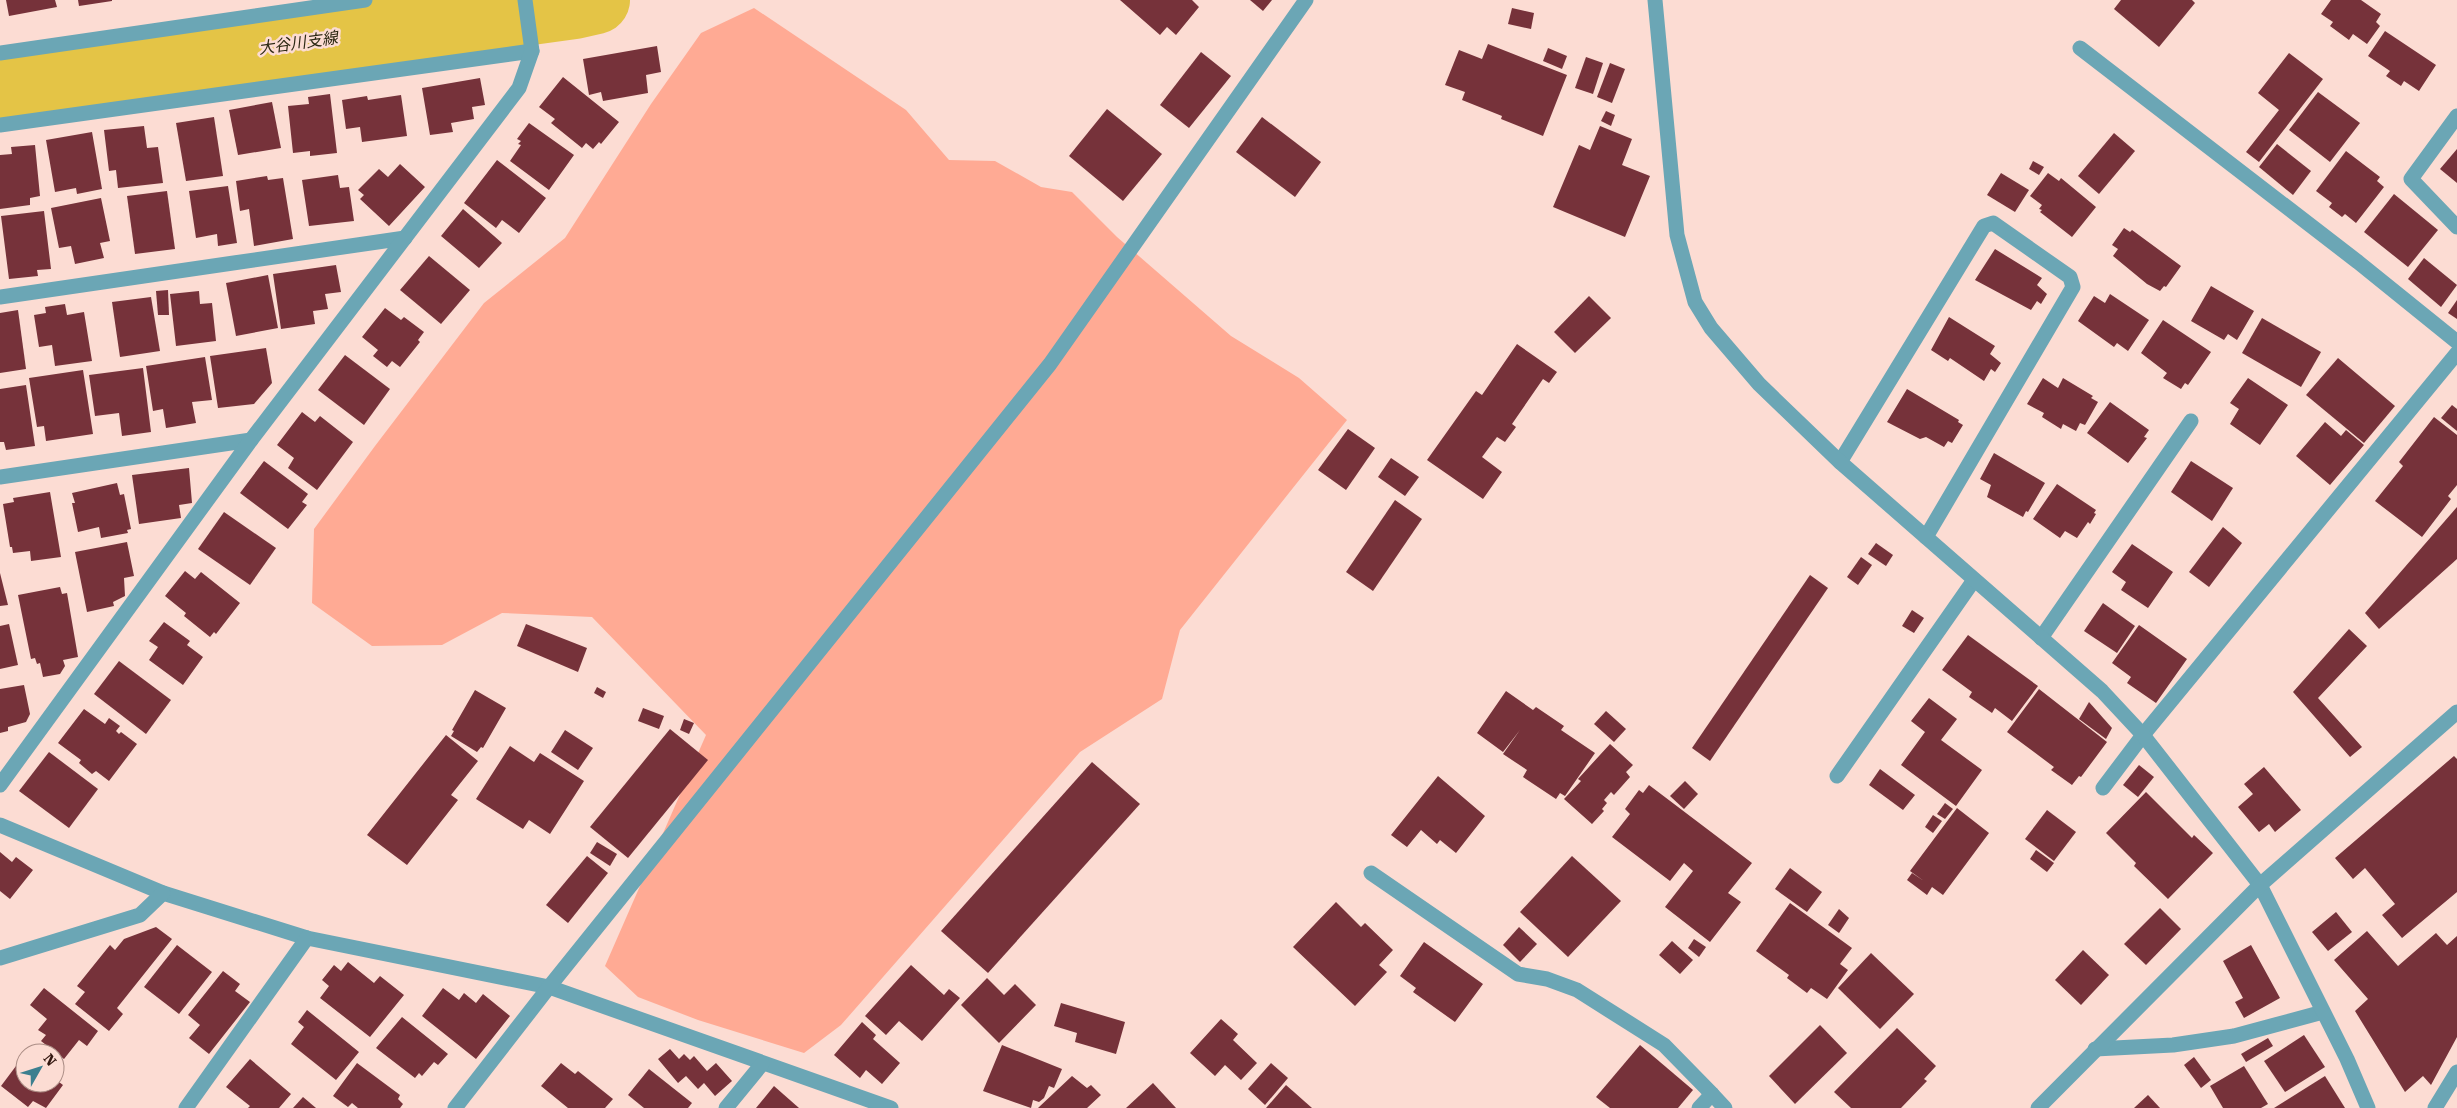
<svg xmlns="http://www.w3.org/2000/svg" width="2457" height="1108" viewBox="0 0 2457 1108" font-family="'Roboto Serif','Noto Sans JP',serif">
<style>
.green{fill:#ffaa94}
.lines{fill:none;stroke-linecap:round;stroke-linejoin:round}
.river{stroke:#e4c446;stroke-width:68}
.building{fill:#76323a}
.lane{stroke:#6ba6b5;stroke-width:15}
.street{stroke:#6ba6b5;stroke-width:15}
.labels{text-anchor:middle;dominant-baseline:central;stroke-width:5;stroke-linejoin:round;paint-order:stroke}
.water-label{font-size:16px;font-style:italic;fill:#2e2914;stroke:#fcdcd3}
</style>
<rect width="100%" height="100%" fill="#fcdcd3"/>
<polygon class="green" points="754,8 906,110 949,160 995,161 1041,187 1072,192 1117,237 1231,336 1299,378 1347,420 1180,630 1162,699 1080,752 841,1025 804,1053 698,1020 638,997 605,966 706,735 592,617 502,613 442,645 372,646 312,603 314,529 375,446 484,303 565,238 651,104 701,33"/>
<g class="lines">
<polyline class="river" points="0,85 574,5 596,0"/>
</g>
<g class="building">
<polygon points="6,0 55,0 57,7 9,16"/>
<polygon points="78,0 112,0 112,1 79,6"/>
<polygon points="1120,0 1192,0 1199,7 1176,35 1167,27 1160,35"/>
<polygon points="1250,0 1272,0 1263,11"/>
<polygon points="2121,0 2192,0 2195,3 2159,47 2114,9"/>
<polygon points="2331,0 2361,0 2381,14 2376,22 2380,26 2367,44 2353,34 2349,40 2330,26 2333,22 2321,14"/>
<polygon points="1512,8 1534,13 1531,29 1508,24"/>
<polygon points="2385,31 2436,65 2419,91 2404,81 2401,86 2386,76 2390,71 2368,56"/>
<polygon points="1488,44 1567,75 1543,136 1501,119 1502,116 1462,100 1465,92 1445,85 1459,50 1482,59"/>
<polygon points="657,46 661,72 646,75 648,93 603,101 601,92 589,95 583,59"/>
<polygon points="1548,48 1567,56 1562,69 1543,61"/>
<polygon points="1201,52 1231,76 1189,128 1160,105"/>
<polygon points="2289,53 2323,79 2259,162 2246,152 2279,110 2258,93"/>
<polygon points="1586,57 1603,63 1593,94 1575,88"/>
<polygon points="1610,63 1625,69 1612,103 1597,97"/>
<polygon points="563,77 619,122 601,144 599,142 593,149 586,143 582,148 551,123 555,119 539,107"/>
<polygon points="480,78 485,105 472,107 474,119 451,123 453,132 430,135 422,88"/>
<polygon points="2318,92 2360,123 2330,162 2289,130"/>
<polygon points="330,94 337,153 310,156 310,151 293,153 288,106 309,104 308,97"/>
<polygon points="401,95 407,136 362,142 360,127 346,129 342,100 367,96 368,100"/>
<polygon points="272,102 281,148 238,155 229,110"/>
<polygon points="1107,109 1162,154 1123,201 1069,156"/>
<polygon points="1606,111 1615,115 1611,126 1601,121"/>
<polygon points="214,117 223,176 186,181 176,123"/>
<polygon points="1262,117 1321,162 1295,197 1236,152"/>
<polygon points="529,123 574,155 549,190 510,161 521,145 518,144 521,141 517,139"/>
<polygon points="144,126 147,148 158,147 163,183 118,188 116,170 109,171 104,130"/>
<polygon points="1600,126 1632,139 1622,165 1650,176 1625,237 1553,207 1579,145 1590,150"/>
<polygon points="92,132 102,189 77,194 76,188 55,192 46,140"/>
<polygon points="2114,133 2135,151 2099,194 2078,176"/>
<polygon points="2277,144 2311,171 2293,195 2259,167"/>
<polygon points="35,145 40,196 30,198 30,205 0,209 0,155 12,154 11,147"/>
<polygon points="2457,149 2457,183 2440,169"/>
<polygon points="2346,151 2380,177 2377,181 2384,187 2356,223 2345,214 2342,217 2329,207 2332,203 2316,191"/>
<polygon points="497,160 546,198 519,233 502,220 496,228 464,203"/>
<polygon points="2033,161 2044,167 2039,175 2029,169"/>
<polygon points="400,164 425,187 389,226 360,199 364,195 358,190 379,169 388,177"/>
<polygon points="2001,173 2029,190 2015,212 1987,195"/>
<polygon points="2048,173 2059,181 2061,178 2096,207 2072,237 2040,212 2042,210 2039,209 2042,205 2030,196"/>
<polygon points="338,175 340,188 349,187 354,221 309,226 302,180"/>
<polygon points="267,176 268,180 283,178 293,239 254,246 249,209 240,211 236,181"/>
<polygon points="228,186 237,243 218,246 217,234 196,238 189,191"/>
<polygon points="167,191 175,249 135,254 127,196"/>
<polygon points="2394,194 2438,230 2408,267 2364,232"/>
<polygon points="101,198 110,241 100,243 104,258 75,264 71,246 59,248 51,208"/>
<polygon points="463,209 502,243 479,268 441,236"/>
<polygon points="44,211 51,269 37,270 38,276 9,279 1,216"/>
<polygon points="2124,228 2130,232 2132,230 2181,266 2166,287 2164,286 2160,291 2147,284 2113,256 2118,249 2112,245"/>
<polygon points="1995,249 2042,278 2037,285 2047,294 2041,304 2037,301 2031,310 1975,280"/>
<polygon points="429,256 470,290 441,324 400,290"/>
<polygon points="2424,258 2457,285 2441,307 2408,279"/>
<polygon points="336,265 341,292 325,294 328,309 313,311 315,324 281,329 273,274"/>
<polygon points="268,275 278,328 236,336 226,283"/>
<polygon points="2211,286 2254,311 2237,340 2228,334 2224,340 2191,321"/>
<polygon points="168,290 169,315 158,315 156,291"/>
<polygon points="199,291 200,304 212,303 216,341 176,346 170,294"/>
<polygon points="2110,294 2149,320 2128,351 2117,343 2114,347 2078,321 2094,296 2105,303"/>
<polygon points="1589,296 1611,318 1575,353 1554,332"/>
<polygon points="151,297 160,351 120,357 112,302"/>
<polygon points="2457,300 2457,319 2448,313"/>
<polygon points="65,304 67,315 84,312 92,361 55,366 52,345 39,347 34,315 46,313 45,307"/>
<polygon points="385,308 401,320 404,317 424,332 418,340 420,342 400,367 392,361 387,367 373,356 378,350 362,337"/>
<polygon points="18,310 26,369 0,373 0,313"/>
<polygon points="1949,317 1995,346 1990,354 2001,363 1995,372 1991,369 1984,381 1950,358 1948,361 1931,350"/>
<polygon points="2262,318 2321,352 2301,387 2242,353"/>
<polygon points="2163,320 2211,352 2188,385 2185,383 2181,389 2163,378 2167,373 2141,353"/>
<polygon points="1517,344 1557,372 1549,383 1543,379 1512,424 1516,427 1505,442 1497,437 1482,457 1502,472 1483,499 1427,460 1476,391 1482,395"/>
<polygon points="266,348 272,383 254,404 218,408 210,356"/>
<polygon points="345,355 390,389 364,425 318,390"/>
<polygon points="205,357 212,400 192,402 196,423 166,428 163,409 153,411 146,366"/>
<polygon points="2338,358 2395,406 2364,443 2306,395"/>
<polygon points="143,368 151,432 122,436 119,413 95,416 89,375"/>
<polygon points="83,370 93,434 46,441 44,426 37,427 29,378"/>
<polygon points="2043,378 2058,388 2063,378 2093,396 2091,398 2098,402 2085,425 2080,423 2076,431 2063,424 2061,429 2042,417 2044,413 2027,404"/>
<polygon points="2248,378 2288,405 2260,445 2230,424 2239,409 2230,403"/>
<polygon points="26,385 35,446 6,450 4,442 0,442 0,389"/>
<polygon points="1907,389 1959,420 1958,422 1963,425 1952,443 1948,441 1944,447 1926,437 1920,439 1887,422"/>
<polygon points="2110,402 2149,430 2144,437 2147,438 2128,463 2087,433"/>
<polygon points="2452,405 2457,409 2457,431 2441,418"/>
<polygon points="302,412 315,422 320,416 353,442 317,490 288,468 294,458 277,445"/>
<polygon points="2434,417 2457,435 2457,485 2448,496 2451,499 2422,537 2375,501 2403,466 2399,462"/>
<polygon points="2325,422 2341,436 2346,430 2364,445 2330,485 2296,456"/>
<polygon points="1348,429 1375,448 1346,490 1318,470"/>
<polygon points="1994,453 2045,483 2028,512 2026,511 2023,517 1987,497 1991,485 1980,479"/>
<polygon points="1391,458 1419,477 1405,496 1378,477"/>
<polygon points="264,461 308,494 302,502 307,505 288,529 240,493"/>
<polygon points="2191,461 2233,488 2212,521 2171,492"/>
<polygon points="189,468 192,503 179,505 181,518 139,524 132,475"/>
<polygon points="117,483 120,495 124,494 131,529 127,530 128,533 101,538 99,527 78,532 72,503 75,503 72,493"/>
<polygon points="2057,484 2096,510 2094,513 2096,514 2090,524 2088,522 2077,538 2065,531 2060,538 2033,519"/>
<polygon points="50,492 61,557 31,561 30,551 13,553 12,547 10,547 3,504 14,502 13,498"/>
<polygon points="1395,500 1422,519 1373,591 1346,572"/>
<polygon points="2457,507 2457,559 2379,629 2365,613"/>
<polygon points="224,512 276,548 250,585 198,549"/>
<polygon points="2223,527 2242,543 2209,587 2189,572"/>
<polygon points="127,542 134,576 124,578 125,596 113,602 114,606 87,612 75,552"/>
<polygon points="1876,543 1893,555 1886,566 1868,554"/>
<polygon points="2132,544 2173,572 2148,608 2121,590 2126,582 2112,572"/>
<polygon points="1861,557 1872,565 1858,585 1847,577"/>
<polygon points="185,571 195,579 201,572 240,603 216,634 214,632 210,637 184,616 186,613 165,596"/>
<polygon points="0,573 8,605 0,606"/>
<polygon points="1810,575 1828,588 1710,761 1692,748"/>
<polygon points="60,587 62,594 67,593 78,657 63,660 65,666 60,674 43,677 40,663 37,664 35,658 31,659 18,595"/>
<polygon points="2103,603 2135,626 2117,653 2084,631"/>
<polygon points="1912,610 1924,618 1914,633 1902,626"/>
<polygon points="164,622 190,641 187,645 203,657 183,685 149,660 158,647 149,641"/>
<polygon points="9,624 18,665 0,669 0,626"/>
<polygon points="526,624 587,648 578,672 517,646"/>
<polygon points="2139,625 2187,659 2156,703 2127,683 2131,677 2112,663"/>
<polygon points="2349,629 2367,646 2318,698 2362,747 2350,757 2293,692"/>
<polygon points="1968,635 2038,686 2012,721 1995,708 1992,713 1969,697 1972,692 1942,670"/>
<polygon points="119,661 171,700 146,734 94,694"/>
<polygon points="24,685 30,714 26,722 8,727 8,731 0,733 0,689"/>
<polygon points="597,687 606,692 603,698 594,693"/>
<polygon points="2039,689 2107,742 2081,777 2079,776 2072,785 2051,770 2054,767 2007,732"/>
<polygon points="475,690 506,708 483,748 481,747 477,752 451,736 454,731 452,730"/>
<polygon points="1506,691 1533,710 1536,707 1564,726 1561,730 1595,753 1565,796 1560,793 1556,799 1523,777 1527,770 1503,754 1520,730 1503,752 1477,733"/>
<polygon points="1929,698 1957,719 1941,740 1982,770 1956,806 1901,765 1925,732 1911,721"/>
<polygon points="2089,702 2112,728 2106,739 2079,719"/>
<polygon points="643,708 664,716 659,729 638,721"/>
<polygon points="84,709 105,724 109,718 120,726 116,731 119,734 121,732 137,744 109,781 96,771 92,774 79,763 81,760 58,743"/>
<polygon points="1606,711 1626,729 1614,742 1594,724"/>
<polygon points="684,719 694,723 689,734 680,730"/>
<polygon points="670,729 708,760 628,858 590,827"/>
<polygon points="565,730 593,748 578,770 551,752"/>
<polygon points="446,735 478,761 451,795 458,800 407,865 367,835"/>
<polygon points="1610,744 1633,765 1626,772 1630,777 1614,795 1611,792 1604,800 1607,803 1602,809 1604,811 1592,824 1564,799 1581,781 1578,779"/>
<polygon points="510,746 534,762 540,753 584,781 550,834 529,820 523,829 476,799"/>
<polygon points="49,752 98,789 69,828 19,791"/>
<polygon points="2454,756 2457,759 2457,892 2402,938 2382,915 2395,904 2365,868 2353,879 2335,858"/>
<polygon points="1092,762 1140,804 988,973 941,931"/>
<polygon points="2139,765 2154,777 2138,797 2123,785"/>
<polygon points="2264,767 2301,810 2275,832 2269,824 2259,832 2238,807 2253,794 2244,784"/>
<polygon points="1880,769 1915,795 1903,810 1869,785"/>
<polygon points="1438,776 1485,816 1456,853 1440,840 1437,844 1421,830 1407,847 1391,835"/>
<polygon points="1685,781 1698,794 1684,809 1670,796"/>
<polygon points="1649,785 1752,863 1728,893 1741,902 1710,942 1665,907 1693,871 1684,863 1670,881 1612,837 1630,814 1625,809 1639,790 1643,793"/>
<polygon points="2146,792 2192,838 2194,835 2213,853 2168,899 2134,866 2136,863 2106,833"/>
<polygon points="1945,803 1953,809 1945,819 1937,814"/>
<polygon points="1957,808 1989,833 1943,895 1932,887 1927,895 1907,880 1912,873 1924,881 1910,871"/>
<polygon points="2047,810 2076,832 2054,861 2025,839"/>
<polygon points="1933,815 1942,821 1933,833 1925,827"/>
<polygon points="597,842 617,854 610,866 590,853"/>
<polygon points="2036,850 2054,863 2047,872 2030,859"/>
<polygon points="0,852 12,862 16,857 33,870 10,899 0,891"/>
<polygon points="587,856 608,873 568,923 546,905"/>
<polygon points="1572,856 1621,901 1568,957 1520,912"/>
<polygon points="1790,868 1822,892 1807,912 1775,889"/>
<polygon points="1336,902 1361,927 1365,923 1393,950 1379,965 1387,972 1355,1006 1293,947"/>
<polygon points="1790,903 1852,948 1840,964 1848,970 1827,999 1811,988 1807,993 1787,978 1789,975 1756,951"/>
<polygon points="2160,908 2181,929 2146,965 2124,944"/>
<polygon points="1839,909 1849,918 1839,933 1828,925"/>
<polygon points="2336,912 2352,932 2328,951 2312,932"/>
<polygon points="156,927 172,939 117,1008 123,1014 109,1031 75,1004 85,992 77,986 110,945 115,950 124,939"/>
<polygon points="1519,927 1537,944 1520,962 1503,945"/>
<polygon points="2367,931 2398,966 2436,933 2447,945 2457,936 2457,1037 2431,1085 2423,1076 2405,1092 2355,1011 2368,999 2334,960"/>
<polygon points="1694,939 1706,947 1699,957 1688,948"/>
<polygon points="1672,941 1693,960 1680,974 1659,955"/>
<polygon points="1424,942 1483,984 1455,1022 1413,992 1416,988 1400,976"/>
<polygon points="177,945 212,972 179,1014 144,987"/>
<polygon points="2251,945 2280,998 2244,1018 2235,1002 2243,998 2223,961"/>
<polygon points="2083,950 2109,975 2081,1005 2055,980"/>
<polygon points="1871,953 1914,994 1880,1029 1838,988"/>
<polygon points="348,962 374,983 380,976 404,995 370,1037 320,998 329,986 322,980 334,965 341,971"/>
<polygon points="911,965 944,995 949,989 960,998 922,1041 899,1021 886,1035 865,1016"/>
<polygon points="223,971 240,984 235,991 250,1002 209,1054 189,1038 200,1025 188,1015"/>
<polygon points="987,978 1004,995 1015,984 1036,1005 999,1043 961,1005"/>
<polygon points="44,988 98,1031 87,1046 79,1040 64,1059 41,1041 46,1035 38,1030 47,1019 30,1005"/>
<polygon points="443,988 459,1000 464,993 476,1003 483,994 510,1016 476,1059 422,1016"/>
<polygon points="1061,1003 1125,1022 1116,1054 1075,1042 1077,1033 1054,1026"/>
<polygon points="307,1010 359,1052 336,1080 291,1044 304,1027 298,1022"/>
<polygon points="402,1017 448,1054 438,1065 434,1062 422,1076 419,1073 415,1078 376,1048"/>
<polygon points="1221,1019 1238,1034 1233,1040 1257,1063 1241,1080 1225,1065 1215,1076 1190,1053"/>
<polygon points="862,1022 876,1035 873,1039 900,1063 882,1084 866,1070 860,1078 834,1055"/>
<polygon points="1820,1025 1847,1053 1795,1104 1769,1076"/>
<polygon points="1897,1028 1936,1066 1924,1079 1927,1081 1901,1108 1851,1108 1834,1092"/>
<polygon points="2304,1035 2325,1067 2285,1092 2264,1061"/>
<polygon points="2268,1038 2273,1046 2246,1062 2241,1054"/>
<polygon points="1002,1045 1062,1069 1054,1088 1049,1086 1044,1098 1039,1102 1033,1100 1031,1108 983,1091"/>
<polygon points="1640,1045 1693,1090 1678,1108 1610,1108 1596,1097"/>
<polygon points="670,1049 679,1059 684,1054 690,1060 694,1056 707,1071 716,1063 732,1081 715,1096 704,1083 698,1089 686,1076 678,1083 658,1059"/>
<polygon points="25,1054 25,1083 55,1083 55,1079 63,1085 46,1108 33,1101 28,1107 1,1086"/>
<polygon points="2194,1057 2211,1080 2201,1088 2184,1065"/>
<polygon points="250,1059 291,1094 279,1108 248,1108 250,1106 226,1087"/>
<polygon points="357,1063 400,1095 398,1099 403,1104 400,1108 358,1108 352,1103 348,1107 333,1096"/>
<polygon points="561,1063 575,1074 578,1071 613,1099 605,1108 568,1108 541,1086"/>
<polygon points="1271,1063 1288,1078 1265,1105 1248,1089"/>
<polygon points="2244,1066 2268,1104 2261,1108 2223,1108 2210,1086"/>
<polygon points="649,1069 692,1103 688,1108 644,1108 628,1095"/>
<polygon points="1072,1076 1087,1088 1091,1085 1101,1095 1087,1108 1038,1108"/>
<polygon points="2325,1076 2345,1108 2274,1108"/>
<polygon points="1153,1083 1176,1108 1126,1108"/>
<polygon points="1286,1085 1312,1108 1266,1108"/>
<polygon points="774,1086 799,1108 756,1108"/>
<polygon points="2148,1095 2160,1108 2134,1108"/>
<polygon points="303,1097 316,1108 293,1108"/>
</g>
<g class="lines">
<g class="lane">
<polyline points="2080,48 2358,262 2457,342"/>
<polyline points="1840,462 1984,226 1993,223 2070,277 2073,287 1926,537"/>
<polyline points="2041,638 2191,421"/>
<polyline points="1837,776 1974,580"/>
<polyline points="2103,788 2143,735 2457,353"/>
<polyline points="1371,873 1518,974 1547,979 1577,990 1664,1045 1712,1094"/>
<polyline points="2095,1049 2173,1045 2234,1036 2323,1012"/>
<polyline points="2435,1108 2457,1072"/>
</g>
<g class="street">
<polyline points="1655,0 1677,235 1695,302 1711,328 1759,384 1840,462 2102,691 2143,735 2260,885 2347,1059 2368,1108"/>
<polyline points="0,53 365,0"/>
<polyline points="2457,116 2411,179 2457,227"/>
<polyline points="0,125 532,51"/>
<polyline points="0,297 405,238"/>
<polyline points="0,477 251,440"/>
<polyline points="0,785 251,440 519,88 532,51 525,0"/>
<polyline points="0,825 163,893 307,938 549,987 891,1108"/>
<polyline points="0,958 140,915 163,893"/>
<polyline points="186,1108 307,938"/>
<polyline points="455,1108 549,987 1050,364 1306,0"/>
<polyline points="726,1108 762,1064"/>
<polyline points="1699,1108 1712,1094 1725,1108"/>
<polyline points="2038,1108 2260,885 2457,712"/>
</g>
</g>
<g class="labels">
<g class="water-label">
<text transform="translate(298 43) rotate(-8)">大谷川支線</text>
</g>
</g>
<g transform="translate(40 1068) rotate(51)"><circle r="24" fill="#fcdcd3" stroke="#ab8d85"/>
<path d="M0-4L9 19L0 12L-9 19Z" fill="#3c7f8f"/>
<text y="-8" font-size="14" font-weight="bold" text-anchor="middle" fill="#32160f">N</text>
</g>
</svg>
